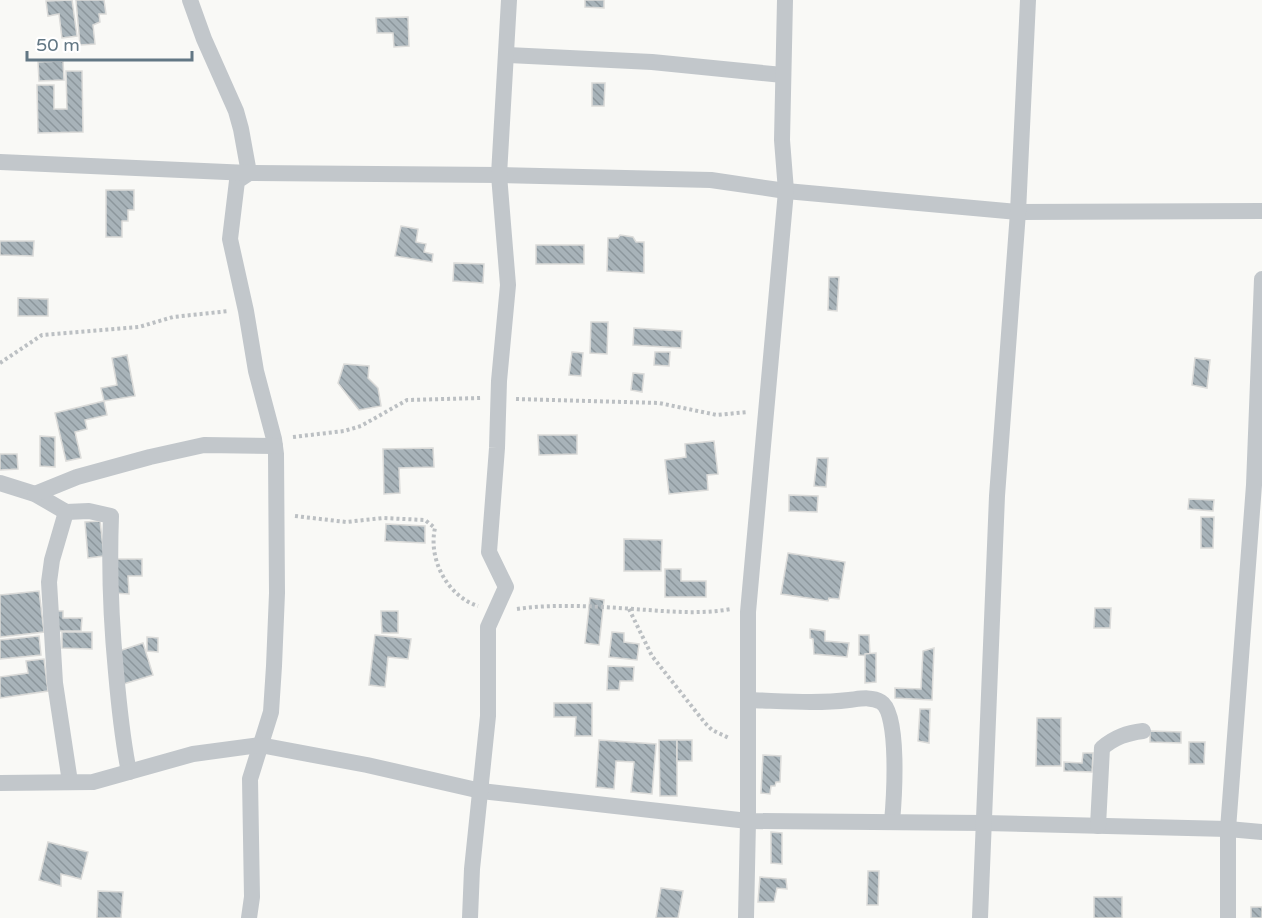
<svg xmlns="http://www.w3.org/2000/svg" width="1262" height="918" viewBox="0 0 1262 918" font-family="'Varela Round',sans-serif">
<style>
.building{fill:url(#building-back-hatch);stroke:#dbdbd9;stroke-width:1.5}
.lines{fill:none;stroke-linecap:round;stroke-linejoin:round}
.path{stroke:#bcc0c3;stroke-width:4;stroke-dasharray:3 3;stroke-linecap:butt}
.minor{stroke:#c2c7cb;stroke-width:16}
</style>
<defs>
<pattern id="building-back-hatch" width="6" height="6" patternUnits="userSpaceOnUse" patternTransform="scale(1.5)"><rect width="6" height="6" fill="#a8b3b9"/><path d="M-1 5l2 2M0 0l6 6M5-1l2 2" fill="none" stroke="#8c969c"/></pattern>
</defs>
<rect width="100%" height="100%" fill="#f9f9f6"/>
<g class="building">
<polygon points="72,0 77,36 62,38 59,14 48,16 46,1"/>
<polygon points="76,0 104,0 106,14 99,14 100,22 93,25 95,44 80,45"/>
<polygon points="585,0 604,0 604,8 585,7"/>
<polygon points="408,17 409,46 394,47 393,33 377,33 376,18"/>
<polygon points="63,61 64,80 39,81 38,62"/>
<polygon points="66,71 82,71 83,132 38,133 37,85 54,85 54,109 67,109"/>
<polygon points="592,83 605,83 604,106 592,106"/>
<polygon points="106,190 134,190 134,210 128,210 128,221 122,221 122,237 106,237"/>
<polygon points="401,226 418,229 416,242 426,244 424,252 433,254 432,262 395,256"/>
<polygon points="620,235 633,237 636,242 644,242 644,273 607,271 608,238 618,238"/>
<polygon points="0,241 34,241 33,256 0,255"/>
<rect x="536" y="245" width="48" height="19"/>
<polygon points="454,263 484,264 483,283 453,281"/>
<polygon points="829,277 839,277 837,311 828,310"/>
<polygon points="18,298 48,299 48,316 18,316"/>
<polygon points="591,322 608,322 607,354 590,353"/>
<polygon points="634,328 682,331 681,348 633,345"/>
<polygon points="572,352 583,353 581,376 569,375"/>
<polygon points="655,352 670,352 669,366 654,365"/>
<polygon points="127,355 135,396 104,401 101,388 117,385 112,358"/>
<polygon points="1195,358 1210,360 1207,388 1192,385"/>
<polygon points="344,364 369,366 368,378 378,388 381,406 359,410 338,383"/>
<polygon points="633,373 644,374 642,392 631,390"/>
<polygon points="104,401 107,415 85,420 87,429 75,432 81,458 66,461 55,413"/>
<polygon points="538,435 577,435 577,454 539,455"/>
<polygon points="40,436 55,437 55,467 40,466"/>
<polygon points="714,441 718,474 707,475 708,490 669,494 665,460 686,457 685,444"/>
<polygon points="433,448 434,467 399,468 400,493 384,494 383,449"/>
<polygon points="0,454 17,454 18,469 0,470"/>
<polygon points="817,458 828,458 826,487 814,486"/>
<polygon points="789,495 818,496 817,512 789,511"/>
<polygon points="1189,499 1214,500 1213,511 1188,509"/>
<polygon points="1201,517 1214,517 1213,548 1201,548"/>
<polygon points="100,521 104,556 88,558 85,522"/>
<polygon points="386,524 425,526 425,543 385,541"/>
<polygon points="624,539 662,540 661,571 624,571"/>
<polygon points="788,553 845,562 839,599 829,598 828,601 781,594"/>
<polygon points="115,559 142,559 142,576 128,576 129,594 114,593"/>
<polygon points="665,569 681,569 681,581 706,581 706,597 665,597"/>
<polygon points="39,591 44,632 0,637 0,595"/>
<polygon points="590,598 604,600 599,645 585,643"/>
<polygon points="1095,608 1111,608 1110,628 1094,628"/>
<polygon points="55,611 63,611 63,618 82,618 81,631 54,631"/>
<polygon points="381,611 398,611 398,633 382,633"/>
<polygon points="810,629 825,631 825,641 849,643 847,657 814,654 813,639 810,638"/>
<polygon points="62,632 92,632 92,649 62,648"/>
<polygon points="612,632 624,633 624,642 639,644 637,660 609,657"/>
<polygon points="375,635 411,639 408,659 388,657 385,687 369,685"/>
<polygon points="859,635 869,635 870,656 859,655"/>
<polygon points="39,636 41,655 0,659 0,640"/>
<polygon points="147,637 158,638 158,652 147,651"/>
<polygon points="143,643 153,675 120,685 110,654"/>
<polygon points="934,648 932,700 895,698 895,688 921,689 923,651"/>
<polygon points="876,653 876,682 865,683 865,654"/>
<polygon points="44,659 48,691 0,698 0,677 28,673 26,661"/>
<polygon points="608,666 634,667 633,681 620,681 619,690 607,690"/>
<polygon points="554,703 592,703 592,736 575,736 576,717 554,717"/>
<polygon points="920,709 930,709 929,743 918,741"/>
<polygon points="1037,718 1061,718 1061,766 1036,766"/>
<polygon points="1150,731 1181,732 1181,743 1150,742"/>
<polygon points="599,740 656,744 652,794 631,792 634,762 616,761 614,789 596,787"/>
<polygon points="659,740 677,740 677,796 660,796"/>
<rect x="677" y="740" width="15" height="21"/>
<polygon points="1189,742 1205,742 1204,764 1189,764"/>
<polygon points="1083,753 1093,753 1092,772 1064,771 1064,762 1082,763"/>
<polygon points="763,755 781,756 780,782 776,782 775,786 771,786 770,794 761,793"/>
<polygon points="771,832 782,833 782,864 771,863"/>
<polygon points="48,842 88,852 81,879 61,874 61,886 39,880"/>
<polygon points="868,871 879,871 878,905 867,905"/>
<polygon points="760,877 786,879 787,889 777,888 774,902 758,902"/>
<polygon points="661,888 683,891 678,918 656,918"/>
<polygon points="98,891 123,892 121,918 97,918"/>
<rect x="1094" y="897" width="28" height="21"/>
<rect x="1251" y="907" width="11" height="11"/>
</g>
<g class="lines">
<g class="path">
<polyline points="0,363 42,335 139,327 173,317 229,311"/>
<polyline points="516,399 659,403 717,415 747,412"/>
<polyline points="293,437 344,431 361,426 407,400 481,398"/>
<path d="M295 516 346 522 383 518 425 520 435 528C428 559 447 596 478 606"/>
<path d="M517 609C559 603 605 607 648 610 676 612 703 614 731 609"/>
<polyline points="629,609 652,656 705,723 712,730 729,738"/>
</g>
<g class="minor">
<polyline points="190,0 204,39 236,111 241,129 249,173 237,181 230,239 246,311 256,371 274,439 276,454 277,593 274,666 271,712 250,779 252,897 249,918"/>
<polyline points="506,55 652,62 783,75"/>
<polyline points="0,162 249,173 499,175 711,180 786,191 1018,212 1262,211"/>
<path d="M0 483 35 494 66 512 89 511 111 516C109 568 111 620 116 672 119 706 122 738 129 772"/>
<polyline points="35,494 77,477 150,457 204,445 275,446"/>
<polyline points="66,512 52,560 49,582 55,683 70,782"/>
<path d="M748 700C782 701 816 704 849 700 859 699 871 696 881 702 900 713 894 800 892 822"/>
<polyline points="0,783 93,782 193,754 260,745 367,765 481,791 748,821 984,823 1228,829 1262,832"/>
<path d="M1098 826 1102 748C1115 737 1127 733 1143 731"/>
<polyline points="470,918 472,869 488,716 488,627 506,587 489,552 497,448 499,381 508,285 499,175 509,0"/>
<polyline points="746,918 748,821 748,612 786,191 782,140 785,0"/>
<polyline points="980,918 997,496 1018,212 1028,0"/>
<polyline points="1228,918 1228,829 1254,485 1262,279"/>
</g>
</g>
<path d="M27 51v9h165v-9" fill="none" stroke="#627784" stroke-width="3"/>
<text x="36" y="51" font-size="18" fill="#627784" stroke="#ffffff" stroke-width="4.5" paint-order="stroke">50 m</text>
</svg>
